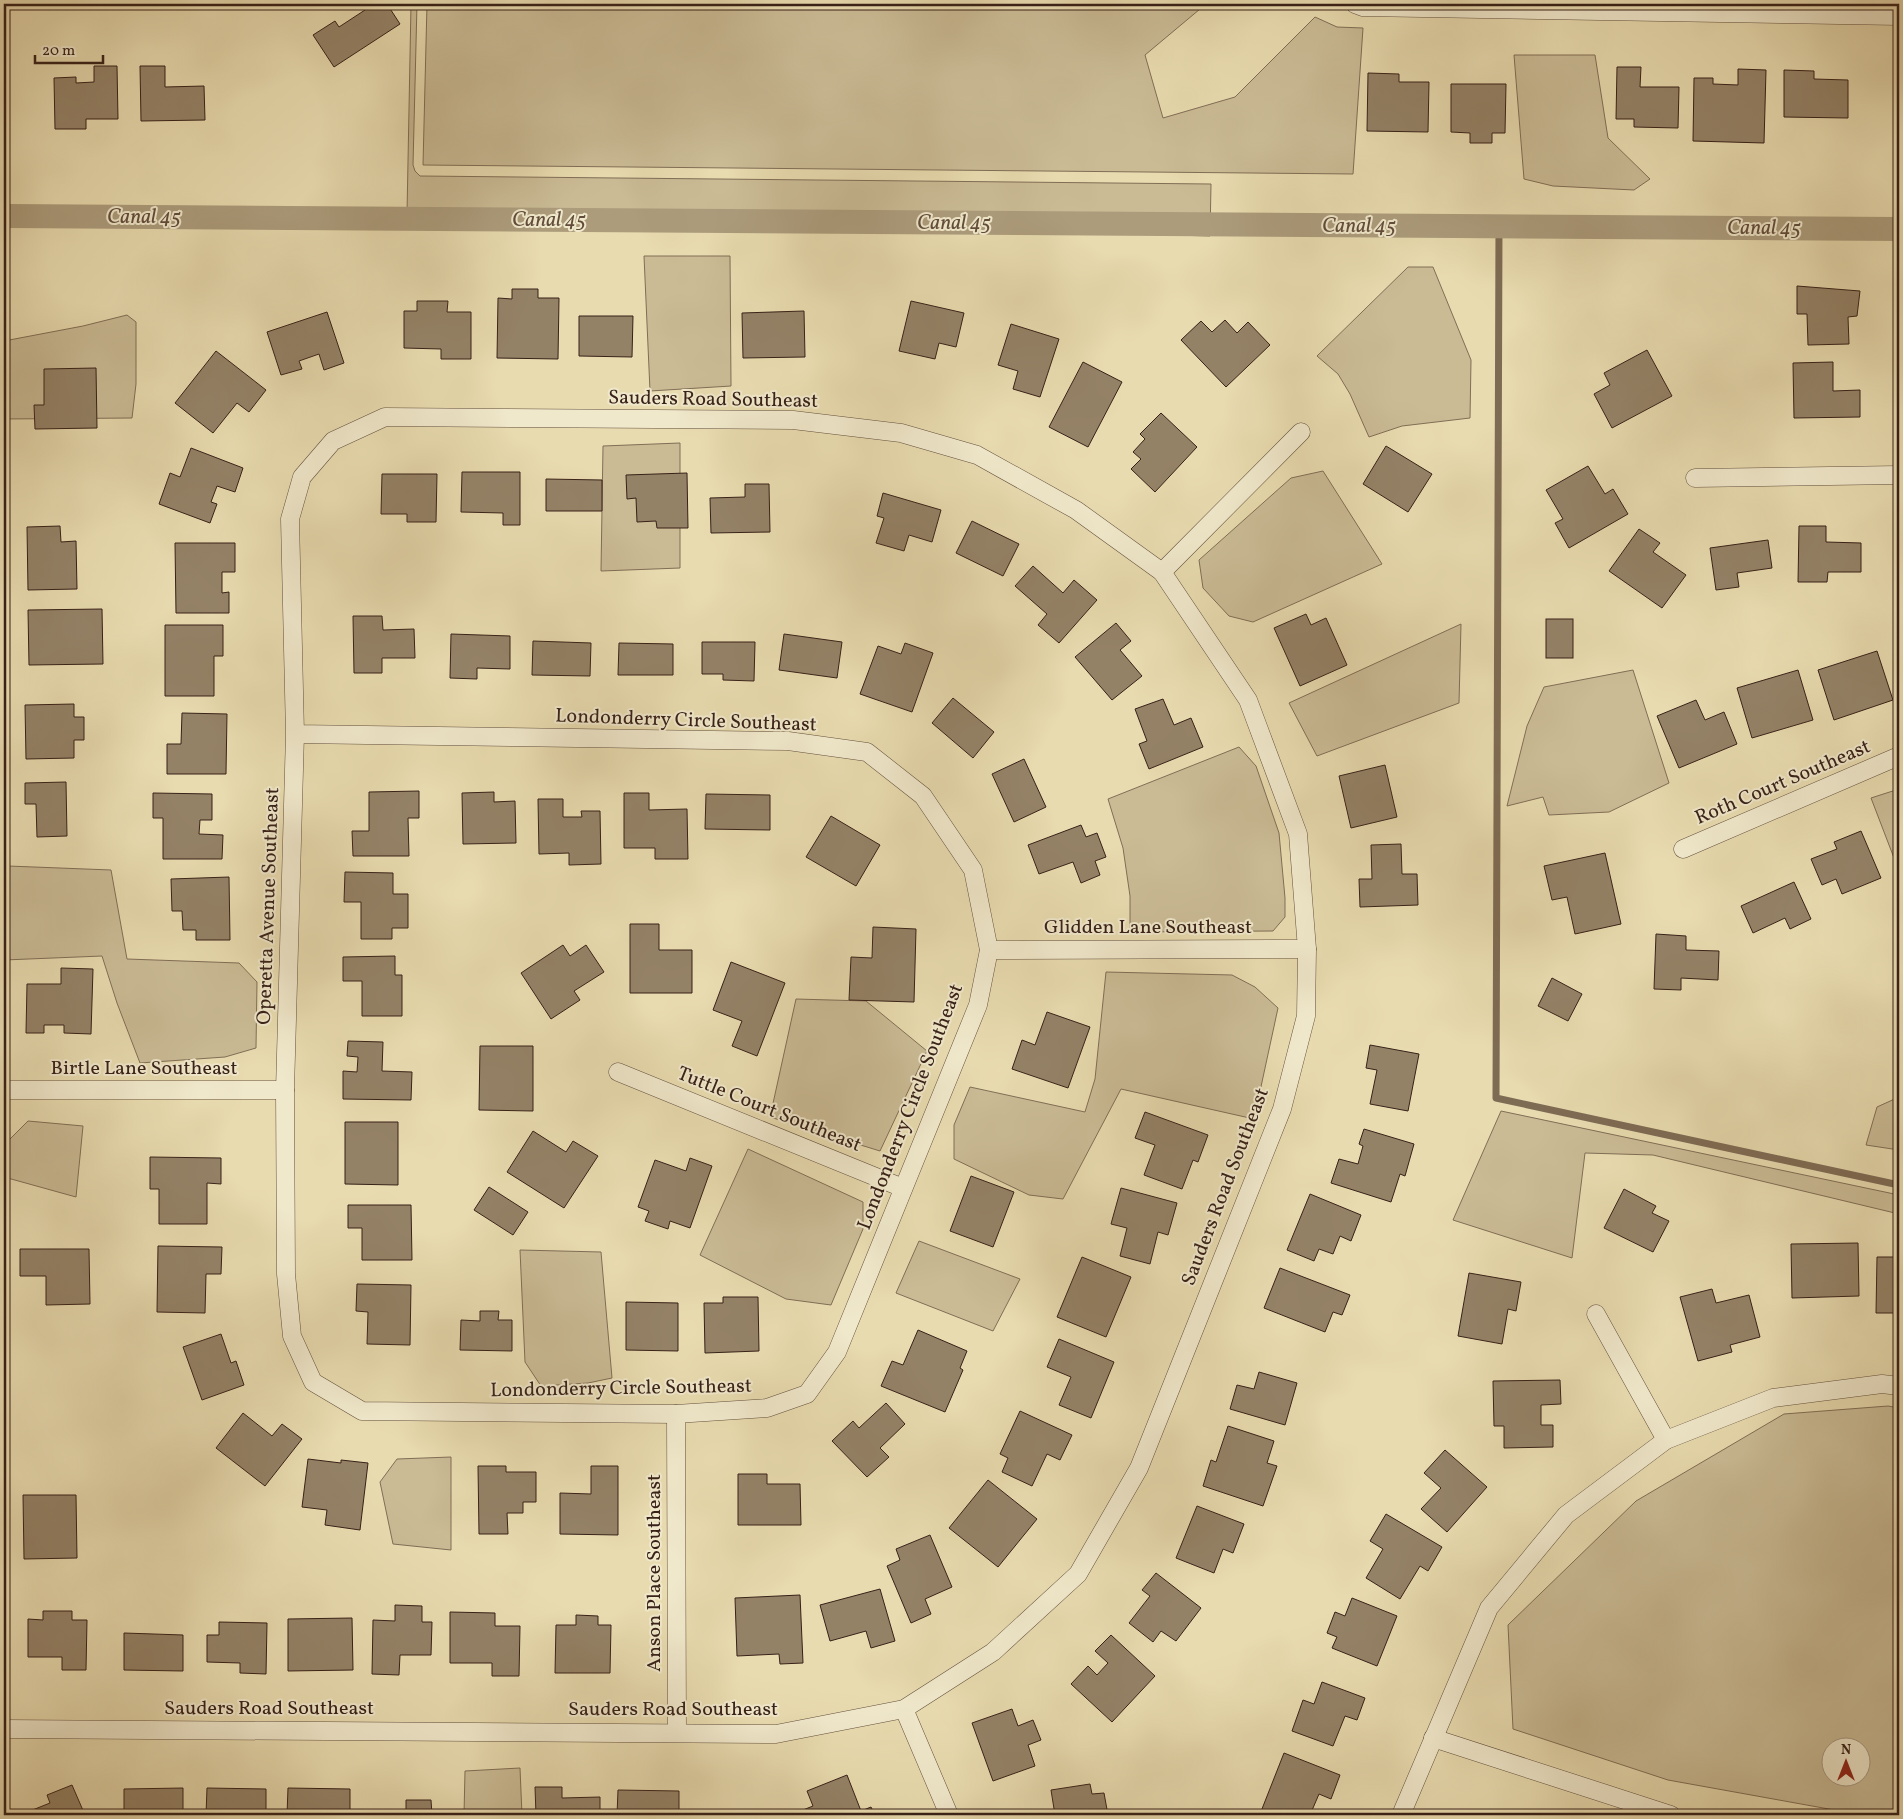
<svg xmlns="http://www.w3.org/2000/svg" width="1903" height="1819" viewBox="0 0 1903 1819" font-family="Vollkorn,serif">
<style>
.green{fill:#cabb95;stroke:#816e56;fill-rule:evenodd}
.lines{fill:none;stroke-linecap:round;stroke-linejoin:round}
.stream{stroke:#7e6b54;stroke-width:7}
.canal{stroke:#ac9c7c;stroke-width:24}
.building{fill:#948267;stroke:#382118}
.street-casing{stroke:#64503e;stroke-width:19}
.street{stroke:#f0e8cb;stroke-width:18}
.labels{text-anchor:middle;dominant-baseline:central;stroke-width:4;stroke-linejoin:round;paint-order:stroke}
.street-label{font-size:20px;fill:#382118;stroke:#f0e8cb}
.water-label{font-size:21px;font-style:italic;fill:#614c3b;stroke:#f0e8cb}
</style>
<rect width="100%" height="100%" fill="#e8dbaf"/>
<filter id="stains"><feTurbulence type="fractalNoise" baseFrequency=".004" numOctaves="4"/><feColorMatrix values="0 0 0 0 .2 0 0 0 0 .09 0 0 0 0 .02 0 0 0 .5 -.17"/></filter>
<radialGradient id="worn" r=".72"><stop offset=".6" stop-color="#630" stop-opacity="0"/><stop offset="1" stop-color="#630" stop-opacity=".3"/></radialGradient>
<g class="green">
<polygon points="411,4 417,4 413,165 415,171 420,176 1211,184 1210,236 407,214"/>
<polygon points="427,4 1206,4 1145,55 1163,118 1235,97 1315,17 1337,27 1363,28 1353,174 423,165"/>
<polygon points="1514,55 1595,55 1608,138 1650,179 1634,190 1553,186 1524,179"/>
<polygon points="644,256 730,256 731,386 650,391"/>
<polygon points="1408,267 1433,267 1471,360 1470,418 1402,426 1369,437 1350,394 1338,374 1317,356"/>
<polygon points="127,315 136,322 136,384 132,418 4,419 4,341 83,326"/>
<polygon points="680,443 680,568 601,571 603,446"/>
<polygon points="1323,471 1382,564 1253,622 1229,616 1203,588 1199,560 1291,478"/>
<polygon points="1461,624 1459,703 1317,756 1289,703"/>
<polygon points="1633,670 1669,783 1609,812 1549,815 1543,797 1507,806 1527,726 1544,687"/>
<polygon points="1239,747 1256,766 1279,833 1285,898 1285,917 1273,931 1130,932 1130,896 1123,848 1108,799"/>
<polygon points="1899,789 1899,871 1871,798"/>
<polygon points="8,866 111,870 127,959 239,963 257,982 256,1048 225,1057 140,1063 117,1003 102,956 4,960 4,899"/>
<polygon points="1106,972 1232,975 1255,987 1278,1008 1254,1119 1121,1089 1063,1199 1029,1195 954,1159 954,1125 970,1087 1085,1112 1095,1079"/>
<polygon points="796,999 866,1001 927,1051 880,1151 770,1117"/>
<polygon points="1899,1097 1899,1150 1866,1145 1877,1107"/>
<polygon points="1501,1111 1899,1195 1899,1214 1653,1155 1585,1153 1572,1258 1453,1220"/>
<polygon points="28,1121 83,1126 76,1197 4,1177 9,1140"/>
<polygon points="748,1149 863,1202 863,1229 831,1305 786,1299 700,1255"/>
<polygon points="919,1241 1020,1279 993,1331 896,1293"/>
<polygon points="520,1250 601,1252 612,1378 588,1383 541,1386 525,1362"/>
<path d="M1888 1406 1899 1408V1815H1862L1668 1780 1513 1729 1508 1625 1636 1501 1784 1414ZM1830 1746H1860V1776H1830Z"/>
<polygon points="451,1457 451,1550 393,1544 380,1482 397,1459"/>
<polygon points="520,1768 522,1815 464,1815 465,1771"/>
</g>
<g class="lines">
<polyline class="stream" points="1499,227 1496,1098 1899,1185"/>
<polyline class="canal" points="9,216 1899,229"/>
</g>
<g class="building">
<polygon points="362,4 387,4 400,24 334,67 313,35 335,21 339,27 365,10"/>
<polygon points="94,66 117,66 118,119 86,119 86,129 55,129 54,78 76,77 76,83 94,82"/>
<polygon points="140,66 165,66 165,87 204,86 205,120 141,121"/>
<polygon points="1617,67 1641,67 1640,87 1679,87 1678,128 1634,127 1634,119 1616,119"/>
<polygon points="1738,69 1766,70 1764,143 1693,141 1694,78 1713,78 1713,84 1738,85"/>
<polygon points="1784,70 1814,71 1814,79 1848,80 1848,118 1784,117"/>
<polygon points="1368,73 1399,74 1399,82 1429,82 1428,132 1367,131"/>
<polygon points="1451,84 1506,84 1505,133 1492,133 1492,143 1470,143 1470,133 1451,132"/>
<polygon points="1797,286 1860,291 1857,316 1848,317 1849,344 1808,345 1807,314 1797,314"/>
<polygon points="512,289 538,289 538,298 559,298 558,359 497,358 498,298 512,299"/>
<polygon points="417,301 448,301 447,312 471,312 471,359 441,359 441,349 404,348 404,311 417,311"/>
<polygon points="911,301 964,313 956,347 939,343 935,359 899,351"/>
<polygon points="804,311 805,357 743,358 742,313"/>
<polygon points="327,312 344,363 324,370 319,354 299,361 302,369 281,375 267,332"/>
<polygon points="579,316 633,316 632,357 579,356"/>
<polygon points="1225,320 1237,333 1248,322 1270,345 1226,387 1181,340 1201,321 1212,332"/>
<polygon points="1011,324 1059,339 1040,397 1013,389 1018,371 998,365"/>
<polygon points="1647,350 1672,396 1612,428 1594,394 1610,385 1604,373"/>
<polygon points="216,351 266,390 249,412 237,403 213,433 175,403"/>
<polygon points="1083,362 1122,382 1088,447 1049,427"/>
<polygon points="1833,362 1833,391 1860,390 1860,417 1794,418 1793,363"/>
<polygon points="96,368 97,428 35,429 34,405 44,405 44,369"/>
<polygon points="1161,413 1197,447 1155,492 1131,469 1141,459 1133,452 1145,439 1140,434"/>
<polygon points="1386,446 1432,474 1408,512 1363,484"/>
<polygon points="191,448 243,468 235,492 217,486 211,502 217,504 210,523 159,504 170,473 180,477"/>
<polygon points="1588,466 1605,494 1613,489 1628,514 1569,548 1555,523 1563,519 1546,490"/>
<polygon points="462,472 520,472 520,525 503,525 503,513 461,512"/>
<polygon points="687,473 688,528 657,528 656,521 637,522 636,498 627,499 626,475"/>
<polygon points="382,474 437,474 436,522 407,522 407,514 381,514"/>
<polygon points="546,479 602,480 602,511 546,511"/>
<polygon points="745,484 769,484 770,532 711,533 710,498 745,497"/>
<polygon points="883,493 941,510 932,542 909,535 904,551 876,543 884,518 877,516"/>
<polygon points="972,521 1019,544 1003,576 956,553"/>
<polygon points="60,526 61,542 76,541 77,589 28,590 27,527"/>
<polygon points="1799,526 1826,526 1826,542 1861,543 1861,572 1828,572 1827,582 1798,582"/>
<polygon points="1639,529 1660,543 1653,552 1686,575 1662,608 1609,571"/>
<polygon points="1768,540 1772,568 1737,573 1739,587 1716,590 1710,548"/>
<polygon points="175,543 235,543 235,572 222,572 222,593 229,592 229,613 176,613"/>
<polygon points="1033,566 1063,593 1074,580 1097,600 1059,643 1038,625 1047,614 1015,586"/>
<polygon points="102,609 103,664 29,665 28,610"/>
<polygon points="1306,614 1311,625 1326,618 1347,665 1300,686 1274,628"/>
<polygon points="353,616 382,616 383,630 414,629 415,658 382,658 382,673 354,673"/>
<rect x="1546" y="619" width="27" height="39"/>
<polygon points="1116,623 1131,641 1120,650 1142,676 1112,700 1075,657"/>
<polygon points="165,625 223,625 223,656 214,656 214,696 165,696"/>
<polygon points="451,634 510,636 510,669 477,668 477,679 450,678"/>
<polygon points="784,634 842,642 837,678 779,670"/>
<polygon points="533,641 591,643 590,676 532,675"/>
<polygon points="702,642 755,642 754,681 723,680 723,674 702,674"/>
<polygon points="619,643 673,644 673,675 618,675"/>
<polygon points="905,643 933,653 912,712 860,694 878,646 901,654"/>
<polygon points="1877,651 1893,700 1834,720 1818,670"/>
<polygon points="1798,670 1813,720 1752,738 1737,688"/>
<polygon points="953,698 994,732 973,758 932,723"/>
<polygon points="1163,699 1174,725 1191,718 1203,747 1149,769 1139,744 1147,741 1135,709"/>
<polygon points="1696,700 1705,720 1724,712 1737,744 1679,768 1657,716"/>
<polygon points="74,704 74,717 84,717 84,740 74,740 74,758 26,759 25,705"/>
<polygon points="182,713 227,714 226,774 167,774 167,744 181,744"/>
<polygon points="1024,759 1046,807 1014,822 992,774"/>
<polygon points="1385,765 1397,817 1351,828 1339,776"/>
<polygon points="66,782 67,836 37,837 36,804 25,804 25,783"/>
<polygon points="419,791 419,818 408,818 409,856 353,856 352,831 369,831 369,792"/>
<polygon points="494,792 494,802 515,801 516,843 463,844 462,793"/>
<polygon points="153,793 212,794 212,820 200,820 199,834 223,835 222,859 163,859 163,818 153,818"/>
<polygon points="624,793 649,793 649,810 687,809 688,859 655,859 655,848 624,848"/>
<polygon points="706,794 770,795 770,830 705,829"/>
<polygon points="538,799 563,799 563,817 582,817 581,811 600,811 601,864 569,865 569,853 539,854"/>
<polygon points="831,816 880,845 856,886 806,857"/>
<polygon points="1081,825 1086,837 1097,833 1106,857 1095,861 1100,875 1081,883 1073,862 1039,874 1028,845"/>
<polygon points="1861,831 1881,878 1842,894 1836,879 1822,885 1811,859 1837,849 1834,842"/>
<polygon points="1401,844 1402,874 1417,874 1418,905 1360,907 1359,879 1372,879 1371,845"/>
<polygon points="1605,853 1621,924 1575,934 1567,897 1552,900 1544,866"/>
<polygon points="345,872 393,873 393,894 408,894 408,928 392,928 392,939 361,939 361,902 344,902"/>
<polygon points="229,877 230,940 196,940 196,930 183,930 182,911 172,911 171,879"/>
<polygon points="1794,882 1811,919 1790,929 1785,918 1753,933 1741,906"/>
<polygon points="630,924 659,924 659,950 692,950 692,993 630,993"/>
<polygon points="873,927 916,929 914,1002 849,1000 851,957 872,958"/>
<polygon points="1656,934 1686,936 1686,950 1719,951 1718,980 1681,978 1681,990 1654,989"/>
<polygon points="563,945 570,956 586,945 604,972 574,991 580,1000 551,1019 521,973"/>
<polygon points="395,956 395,975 402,975 402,1016 362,1016 362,981 343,981 343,957"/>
<polygon points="731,962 785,983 757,1056 732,1046 742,1021 713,1010"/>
<polygon points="61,968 93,969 91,1034 64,1033 64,1025 44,1025 44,1033 26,1033 27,984 61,984"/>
<polygon points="1552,978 1582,994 1568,1021 1538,1006"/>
<polygon points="1047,1012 1090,1027 1068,1088 1012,1069 1022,1040 1035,1045"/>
<polygon points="348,1041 383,1042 382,1071 412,1072 411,1100 343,1099 343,1071 357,1072 358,1057 347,1056"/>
<polygon points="1370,1045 1419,1054 1408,1111 1370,1104 1377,1070 1366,1068"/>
<polygon points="480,1046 533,1046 533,1111 479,1110"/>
<polygon points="1145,1112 1208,1135 1198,1162 1193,1160 1182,1189 1144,1175 1155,1145 1135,1138"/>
<polygon points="345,1122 398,1122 398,1185 345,1184"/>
<polygon points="1364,1129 1414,1144 1405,1176 1400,1174 1391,1202 1331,1183 1339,1159 1358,1164 1363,1146 1359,1144"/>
<polygon points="533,1131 566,1152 573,1141 598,1156 564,1208 507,1172"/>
<polygon points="150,1157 221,1158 221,1184 207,1183 207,1224 159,1224 159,1189 150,1189"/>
<polygon points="690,1158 712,1166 690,1228 670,1221 668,1229 645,1221 649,1211 638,1207 655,1160 686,1171"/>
<polygon points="971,1176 1014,1192 993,1247 950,1231"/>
<polygon points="489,1187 528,1212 513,1235 474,1210"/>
<polygon points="1121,1188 1177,1203 1168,1235 1158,1232 1150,1264 1120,1256 1127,1228 1111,1224"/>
<polygon points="1624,1189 1656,1206 1652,1213 1669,1221 1653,1252 1604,1228"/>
<polygon points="1310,1194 1361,1215 1351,1241 1340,1236 1333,1254 1319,1249 1314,1261 1287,1250"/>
<polygon points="348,1205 411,1205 412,1260 362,1260 362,1228 348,1228"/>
<polygon points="1858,1243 1859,1296 1792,1298 1791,1244"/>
<polygon points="158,1246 222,1247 221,1274 206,1274 205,1313 157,1312"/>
<polygon points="20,1249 89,1249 90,1304 46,1305 46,1276 20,1276"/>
<polygon points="1082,1257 1131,1277 1106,1337 1057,1317"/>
<polygon points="1877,1257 1899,1257 1899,1313 1876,1313"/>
<polygon points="1280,1268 1350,1295 1342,1315 1333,1312 1325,1332 1264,1308"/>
<polygon points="1469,1273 1521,1282 1516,1311 1508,1309 1502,1344 1458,1336"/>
<polygon points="357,1284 411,1285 410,1345 367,1344 368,1312 356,1311"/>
<polygon points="1712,1289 1716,1303 1749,1295 1760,1337 1730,1345 1732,1352 1698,1361 1680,1297"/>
<polygon points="723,1297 758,1297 759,1351 705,1353 704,1303 723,1303"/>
<polygon points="626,1302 678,1303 678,1351 626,1350"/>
<polygon points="480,1311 499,1311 498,1320 512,1320 512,1351 460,1350 461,1320 480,1321"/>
<polygon points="918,1330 967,1351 960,1368 963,1370 945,1412 881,1386 892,1361 903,1365"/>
<polygon points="221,1334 231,1363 236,1361 244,1385 202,1400 183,1347"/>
<polygon points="1059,1339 1114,1362 1091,1418 1059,1405 1071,1377 1047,1367"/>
<polygon points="1259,1372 1297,1383 1285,1425 1230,1409 1237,1385 1254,1389"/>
<polygon points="1560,1380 1561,1404 1541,1405 1541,1425 1553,1425 1553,1447 1504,1448 1504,1426 1494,1426 1493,1381"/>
<polygon points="886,1403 905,1424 880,1448 889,1457 867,1477 832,1441 853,1421 859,1428"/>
<polygon points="1020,1411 1072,1435 1060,1460 1047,1454 1032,1486 1002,1472 1008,1458 1000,1454"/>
<polygon points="243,1413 272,1436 282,1424 302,1439 265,1486 216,1448"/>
<polygon points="1228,1426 1274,1441 1267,1463 1277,1466 1263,1506 1203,1486 1211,1460 1216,1462"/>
<polygon points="1445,1450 1487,1487 1447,1532 1421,1509 1441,1488 1424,1473"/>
<polygon points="308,1459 341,1463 341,1460 368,1463 360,1530 325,1525 327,1510 302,1507"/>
<polygon points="478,1466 506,1466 506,1472 536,1472 536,1502 523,1502 523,1513 507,1513 508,1534 479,1534"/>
<polygon points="591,1466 618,1466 618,1535 560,1534 560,1493 591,1494"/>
<polygon points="738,1474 767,1474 767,1484 800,1484 801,1525 738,1525"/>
<polygon points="988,1480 1037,1519 998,1567 949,1528"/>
<polygon points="23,1495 76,1495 77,1558 24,1559"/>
<polygon points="1197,1506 1244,1524 1233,1553 1223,1549 1214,1573 1176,1558"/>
<polygon points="1386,1514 1442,1547 1428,1571 1420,1566 1400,1599 1366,1578 1383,1549 1370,1541"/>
<polygon points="930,1535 952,1587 925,1599 931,1614 911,1623 887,1566 900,1560 896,1549"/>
<polygon points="1156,1573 1201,1608 1176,1641 1161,1631 1153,1642 1129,1623 1150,1596 1142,1590"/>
<polygon points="880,1589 895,1641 871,1648 866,1631 830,1641 820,1605"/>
<polygon points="800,1595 803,1663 780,1664 779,1654 737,1656 735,1598"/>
<polygon points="1352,1598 1397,1616 1377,1666 1332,1648 1337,1637 1327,1633 1335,1612 1345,1616"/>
<polygon points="395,1605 422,1606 422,1622 432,1622 431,1655 400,1655 399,1675 372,1674 373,1620 395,1621"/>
<polygon points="43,1611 72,1611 72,1620 87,1620 86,1670 62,1670 62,1657 28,1657 28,1619 43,1620"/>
<polygon points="450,1612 495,1613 495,1626 520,1626 519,1676 492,1676 492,1663 450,1663"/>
<polygon points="576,1615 598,1616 598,1625 611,1625 610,1673 555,1673 556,1625 576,1625"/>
<polygon points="352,1618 353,1670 288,1671 288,1619"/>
<polygon points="219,1622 267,1623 266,1674 240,1673 240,1663 207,1662 207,1635 219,1635"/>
<polygon points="124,1633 183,1635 183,1671 124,1670"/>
<polygon points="1111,1635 1155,1676 1112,1722 1071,1684 1088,1666 1097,1675 1108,1663 1095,1651"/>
<polygon points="1322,1682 1365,1698 1357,1720 1345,1716 1333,1746 1292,1731 1303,1700 1314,1704"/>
<polygon points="1012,1709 1018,1726 1033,1720 1041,1740 1028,1745 1035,1766 993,1781 972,1723"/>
<polygon points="1284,1753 1340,1775 1331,1799 1319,1794 1310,1815 1260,1814"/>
<polygon points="847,1775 861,1811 871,1807 875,1815 805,1815 803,1810 813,1806 807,1791"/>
<polygon points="1090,1784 1092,1794 1104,1793 1108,1815 1055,1815 1051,1790"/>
<polygon points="72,1785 85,1815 20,1815 50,1803 47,1795"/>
<polygon points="535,1787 562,1787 562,1798 600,1797 600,1815 536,1815"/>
<polygon points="183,1788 183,1815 124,1815 124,1789"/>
<polygon points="207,1788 266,1789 266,1815 206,1815"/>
<polygon points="288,1788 350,1789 350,1815 287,1815"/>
<polygon points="618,1790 679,1791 679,1815 617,1815"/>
<polygon points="406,1800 431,1800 432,1815 373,1815 373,1810 406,1810"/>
</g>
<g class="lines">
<defs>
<g id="street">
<polyline points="1355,4 1363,7 1899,16"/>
<polyline points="1695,478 1899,475"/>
<polyline points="1162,572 1301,432"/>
<polyline points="1683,849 1899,756"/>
<polyline points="989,950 1307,949"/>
<polyline points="618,1072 903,1188"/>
<polyline points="4,1090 285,1090"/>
<polyline points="1596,1314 1666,1440"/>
<polyline points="676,1414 677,1732"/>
<polyline points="904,1709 949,1815"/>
<polyline points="4,1729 776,1734 904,1709 993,1652 1078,1574 1139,1468 1282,1109 1306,1016 1307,949 1298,834 1248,700 1162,572 1076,510 977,455 901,433 793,420 385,417 333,441 302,477 290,519 295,734 285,1090 286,1274 292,1336 313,1382 362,1411 676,1414 767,1408 807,1394 837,1352 978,1005 989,950 973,870 923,796 867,752 788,741 295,734"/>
<polyline points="1433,1738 1671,1815"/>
<polyline points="1401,1815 1489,1608 1566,1515 1666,1440 1773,1398 1882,1384 1899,1386"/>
</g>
</defs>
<use href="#street" class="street-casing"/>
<use href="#street" class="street"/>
</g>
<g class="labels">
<g class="street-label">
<text transform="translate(713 400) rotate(1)">Sauders Road Southeast</text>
<text transform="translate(686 721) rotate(2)">Londonderry Circle Southeast</text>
<text transform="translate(1783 783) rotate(-23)">Roth Court Southeast</text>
<text transform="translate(269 906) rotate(-88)">Operetta Avenue Southeast</text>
<text x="1148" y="928">Glidden Lane Southeast</text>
<text x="144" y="1069">Birtle Lane Southeast</text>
<text transform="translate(911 1107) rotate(-69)">Londonderry Circle Southeast</text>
<text transform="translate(769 1110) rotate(22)">Tuttle Court Southeast</text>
<text transform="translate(1226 1187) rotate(-69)">Sauders Road Southeast</text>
<text transform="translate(621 1389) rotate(-1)">Londonderry Circle Southeast</text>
<text transform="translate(655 1573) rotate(-90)">Anson Place Southeast</text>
<text x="269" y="1709">Sauders Road Southeast</text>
<text x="673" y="1710">Sauders Road Southeast</text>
</g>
<g class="water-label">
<text x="144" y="217">Canal 45</text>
<text x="549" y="220">Canal 45</text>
<text x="954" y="223">Canal 45</text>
<text x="1359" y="226">Canal 45</text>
<text x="1764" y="228">Canal 45</text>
</g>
</g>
<rect width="1903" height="1819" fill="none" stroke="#e8dbaf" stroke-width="20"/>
<rect x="5" y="5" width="1893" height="1809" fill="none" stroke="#382118" stroke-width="2.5"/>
<rect x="10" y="10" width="1883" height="1799" fill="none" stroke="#382118"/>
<g transform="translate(1846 1762)"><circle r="24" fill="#f0e8cb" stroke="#a69883"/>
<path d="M0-4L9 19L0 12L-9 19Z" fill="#8f2418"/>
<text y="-8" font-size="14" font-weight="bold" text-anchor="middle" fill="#382118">N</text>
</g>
<path d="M35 55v8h68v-8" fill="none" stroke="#382118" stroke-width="2.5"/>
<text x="42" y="55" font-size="15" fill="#382118" stroke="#f0e8cb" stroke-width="4" paint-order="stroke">20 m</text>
<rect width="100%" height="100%" filter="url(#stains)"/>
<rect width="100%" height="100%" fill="url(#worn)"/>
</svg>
